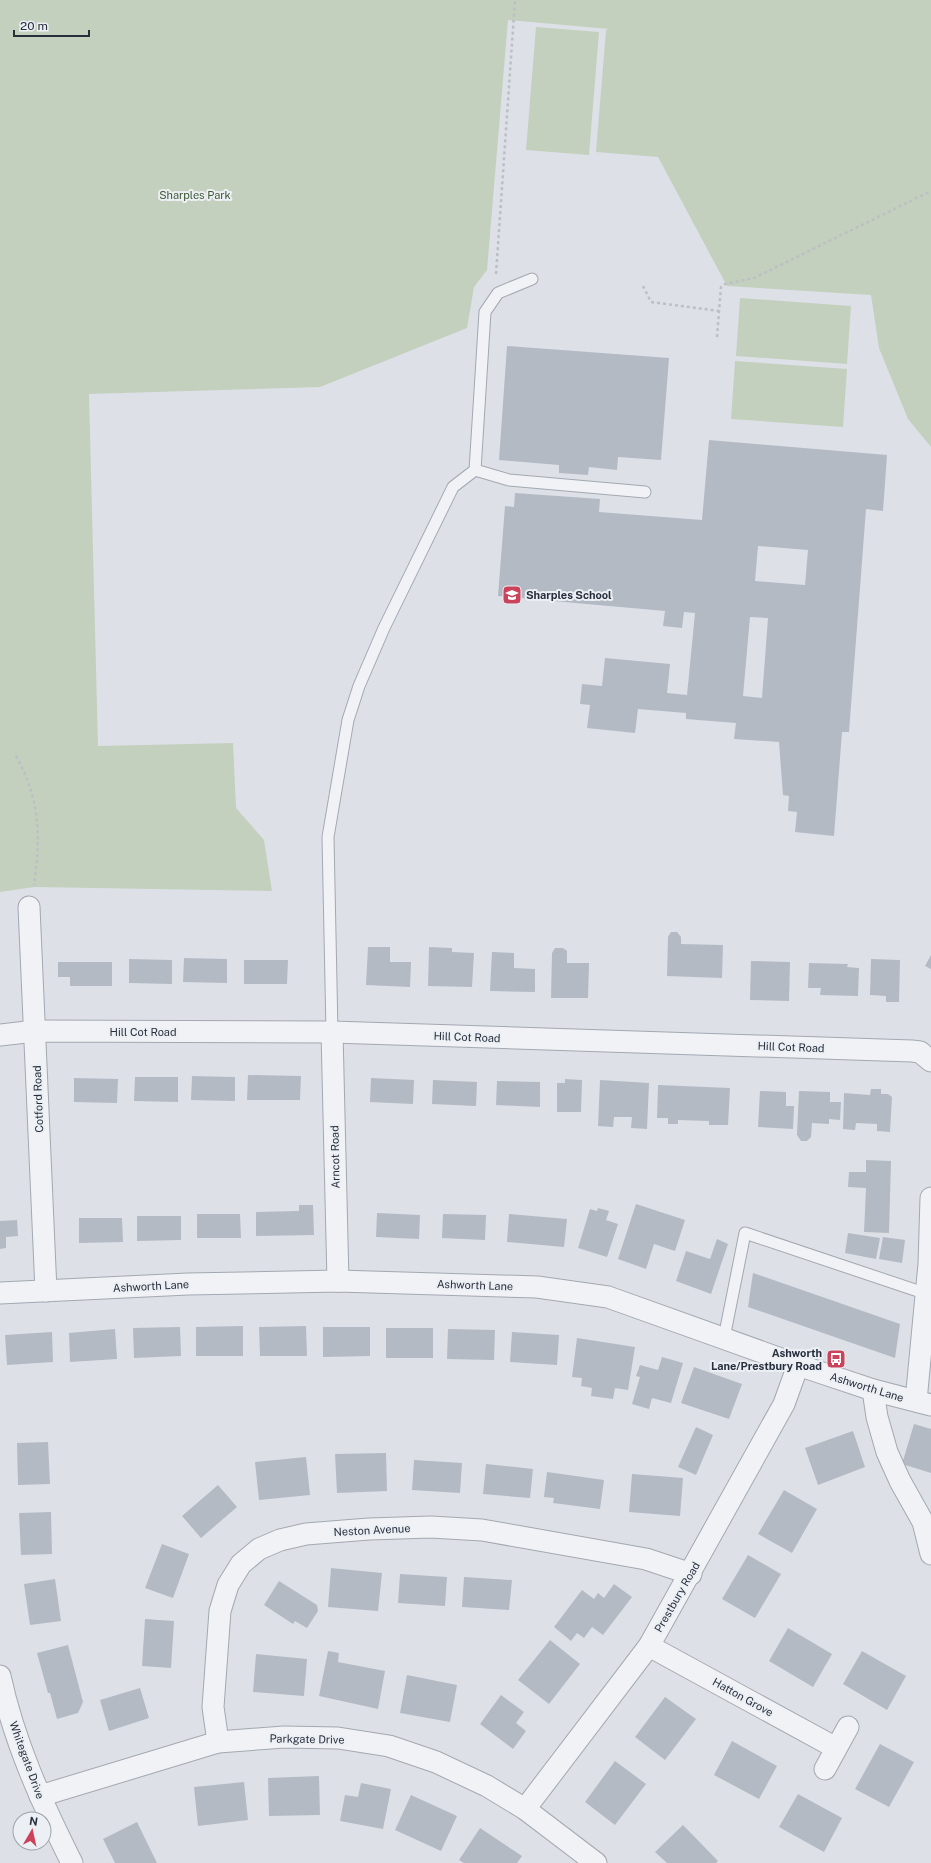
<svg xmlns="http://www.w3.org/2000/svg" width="931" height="1863" viewBox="0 0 931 1863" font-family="'Public Sans',sans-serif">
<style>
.green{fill:#c3d0be}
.building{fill:#b4bac3;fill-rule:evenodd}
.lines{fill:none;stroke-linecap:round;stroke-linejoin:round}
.service-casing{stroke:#a3a8b1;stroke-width:13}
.minor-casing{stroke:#a3a8b1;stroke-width:23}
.path{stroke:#bcbfc5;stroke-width:2.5;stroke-dasharray:3 3;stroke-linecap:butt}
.service{stroke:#f0f2f5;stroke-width:11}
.minor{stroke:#f0f2f5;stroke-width:21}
.labels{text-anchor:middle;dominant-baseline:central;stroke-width:4;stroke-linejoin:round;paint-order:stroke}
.park-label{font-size:11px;fill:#3c5834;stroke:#ecf0f4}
.poi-label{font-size:11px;font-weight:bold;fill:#272f3d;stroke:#ecf0f4;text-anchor:start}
.street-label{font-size:11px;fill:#272f3d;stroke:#ecf0f4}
</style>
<rect width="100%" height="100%" fill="#dde1e7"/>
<g class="green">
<polygon points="0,0 931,0 931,447 908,419 879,348 871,295 727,286 658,157 596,152 606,30 609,29 508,20 487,270 474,287 467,328 320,387 89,394 98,746 233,743 236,808 264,840 272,891 34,887 0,892"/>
<polygon points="536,27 599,32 589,155 526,150"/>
<polygon points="740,298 851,306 847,364 736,356"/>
<polygon points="735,361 847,369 843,427 731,419"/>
</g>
<g class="building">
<polygon points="507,346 669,358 661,460 618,457 617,470 589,467 588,475 559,473 559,465 499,460"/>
<path d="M709 440 887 455 883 511 866 509 849 732H842L834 836 795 832 797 812 788 811 789 796 783 795 779 742 734 739 736 723 686 719V713L638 709 635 733 587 728 590 705 580 704 582 684 602 686 605 658 670 664 667 693 687 695 695 613 684 612 682 628 663 626 665 611 498 596 505 506 514 507 515 493 600 499 599 512 702 520ZM758 546 808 550 805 585 755 581ZM750 617 768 618 762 698 743 696Z"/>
<polygon points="671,932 677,932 681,937 681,944 723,945 722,978 667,976 668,937"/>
<polygon points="368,947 390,947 390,962 411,962 410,987 366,985"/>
<polygon points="429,947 452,948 452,952 474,953 472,987 428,986"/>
<polygon points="555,948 563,948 567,951 567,963 589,963 588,998 551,998 552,953"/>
<polygon points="492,952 514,953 514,968 535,969 535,992 490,991"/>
<polygon points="931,955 931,969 925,966"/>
<polygon points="184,958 227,959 227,983 183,982"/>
<polygon points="129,959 172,960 172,984 129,983"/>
<polygon points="871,959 900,960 899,1002 886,1002 886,996 870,995"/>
<polygon points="244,960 288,960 287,984 244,984"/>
<polygon points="751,961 790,962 789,1001 750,1000"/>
<polygon points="58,962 112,962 112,986 70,986 70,977 58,977"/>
<polygon points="809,963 848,964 847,967 859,968 858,996 820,995 821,988 808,988"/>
<polygon points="248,1075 301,1076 300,1100 247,1100"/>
<polygon points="192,1076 235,1077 235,1101 191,1100"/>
<polygon points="135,1077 178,1077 178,1102 134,1101"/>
<polygon points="74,1078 118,1079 117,1103 74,1102"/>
<polygon points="371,1078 414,1080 413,1104 370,1102"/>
<polygon points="565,1079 582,1080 581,1112 557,1112 557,1083 565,1083"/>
<polygon points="433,1080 477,1082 476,1106 432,1104"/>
<polygon points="600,1080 649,1083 647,1129 631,1128 632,1117 614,1117 613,1127 598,1126"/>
<polygon points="497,1081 540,1082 540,1107 496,1105"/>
<polygon points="658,1085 730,1088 728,1125 709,1125 709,1121 678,1120 678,1124 668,1124 668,1118 657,1118"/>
<polygon points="871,1089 881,1089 881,1094 888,1094 892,1097 890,1132 877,1131 877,1124 856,1123 855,1130 843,1129 844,1093 870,1095"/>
<polygon points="760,1091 786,1092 786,1106 794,1106 793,1129 758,1127"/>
<polygon points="799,1091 830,1092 830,1102 841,1102 840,1120 829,1119 829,1124 812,1123 811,1137 807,1141 801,1141 797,1135"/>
<polygon points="866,1160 891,1161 889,1233 864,1232 866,1188 848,1187 849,1172 866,1172"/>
<polygon points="636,1204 685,1220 675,1251 654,1244 646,1269 618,1259"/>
<polygon points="299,1205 313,1205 314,1235 256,1236 256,1212 299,1211"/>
<polygon points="598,1208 609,1211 606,1220 618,1224 607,1257 578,1248 590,1209 597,1211"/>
<polygon points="377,1213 420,1215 419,1239 376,1237"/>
<polygon points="197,1214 240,1214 241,1238 197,1238"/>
<polygon points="443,1214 486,1215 485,1240 442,1238"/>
<polygon points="509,1214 567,1219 564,1247 507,1242"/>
<polygon points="137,1216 181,1216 181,1240 137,1241"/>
<polygon points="79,1218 122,1218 123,1242 79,1243"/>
<polygon points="17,1220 18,1236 6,1237 6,1248 0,1249 0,1221"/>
<polygon points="848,1233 880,1238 876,1259 845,1253"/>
<polygon points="883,1237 905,1240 902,1263 879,1259"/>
<polygon points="717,1239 728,1244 711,1294 676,1281 686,1251 710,1259"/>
<polygon points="753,1273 900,1324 895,1358 748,1307"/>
<polygon points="243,1326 243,1356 196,1356 196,1327"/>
<polygon points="306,1326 307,1356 260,1356 259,1327"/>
<polygon points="180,1327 181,1356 134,1358 133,1328"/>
<polygon points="323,1327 370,1327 370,1356 323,1357"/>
<rect x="386" y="1328" width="47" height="30"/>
<polygon points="115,1329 117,1359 70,1362 69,1333"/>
<polygon points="448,1329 495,1330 494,1360 447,1359"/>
<polygon points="52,1332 53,1362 7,1365 5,1335"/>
<polygon points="512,1332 559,1335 557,1365 510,1362"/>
<polygon points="577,1338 635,1347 628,1390 615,1388 613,1399 591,1396 592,1388 581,1386 582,1378 572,1377"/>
<polygon points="662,1357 683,1363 671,1403 652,1398 649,1409 632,1404 640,1377 636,1376 640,1365 658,1370"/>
<polygon points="694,1367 742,1384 729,1419 681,1403"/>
<polygon points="914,1424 931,1429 931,1473 902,1464"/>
<polygon points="696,1427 713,1435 696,1475 678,1467"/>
<polygon points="853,1431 865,1467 818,1485 805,1448"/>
<polygon points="48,1442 50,1484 18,1485 17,1443"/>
<polygon points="386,1453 387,1491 337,1493 335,1454"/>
<polygon points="306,1457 310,1495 259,1500 255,1462"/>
<polygon points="414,1460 462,1463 460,1493 412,1490"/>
<polygon points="486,1464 533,1469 530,1498 483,1494"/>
<polygon points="547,1472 604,1480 600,1509 553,1503 554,1498 544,1497"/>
<polygon points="632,1474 683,1478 680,1516 629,1512"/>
<polygon points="218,1485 237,1507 201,1538 182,1516"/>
<polygon points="784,1490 817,1509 792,1553 758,1534"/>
<polygon points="51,1512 52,1554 21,1555 19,1513"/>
<polygon points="162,1544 189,1554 173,1598 145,1588"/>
<polygon points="748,1555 781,1574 755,1618 722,1599"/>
<polygon points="331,1568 382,1573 378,1611 328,1607"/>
<polygon points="400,1574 447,1577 445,1606 398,1603"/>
<polygon points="464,1577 512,1580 509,1610 462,1607"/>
<polygon points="55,1579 61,1621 30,1625 24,1584"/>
<polygon points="279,1581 317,1605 318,1611 307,1628 295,1621 293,1624 264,1605"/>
<polygon points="614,1584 632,1597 603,1635 592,1627 584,1638 577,1633 571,1641 554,1627 582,1590 594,1599 598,1593 604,1598"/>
<polygon points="145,1619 174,1621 171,1668 142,1666"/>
<polygon points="788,1628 832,1654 813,1687 769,1661"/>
<polygon points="550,1640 580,1664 549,1704 518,1680"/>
<polygon points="68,1645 83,1702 78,1713 57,1719 50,1693 48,1693 37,1653"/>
<polygon points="328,1651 339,1653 338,1662 385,1671 378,1709 319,1696"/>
<polygon points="862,1651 906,1676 887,1710 843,1684"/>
<polygon points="256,1654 307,1659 304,1696 253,1692"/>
<polygon points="407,1675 457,1685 450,1722 400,1713"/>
<polygon points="140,1688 149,1718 109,1731 100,1700"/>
<polygon points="501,1695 524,1712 516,1723 526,1731 513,1749 480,1724"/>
<polygon points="665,1697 696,1719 665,1760 635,1737"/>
<polygon points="732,1741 777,1766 759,1799 714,1775"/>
<polygon points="880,1744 914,1762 889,1807 855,1789"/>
<polygon points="615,1761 646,1784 615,1825 585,1802"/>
<polygon points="319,1776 320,1815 269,1816 268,1778"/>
<polygon points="244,1782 248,1820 198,1826 194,1787"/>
<polygon points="361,1783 391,1789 383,1829 340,1821 345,1795 358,1797"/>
<polygon points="798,1794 842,1818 824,1852 779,1827"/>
<polygon points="411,1795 457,1816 441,1851 395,1830"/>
<polygon points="137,1822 157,1863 115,1863 103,1839"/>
<polygon points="683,1825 718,1861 716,1863 667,1863 655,1852"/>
<polygon points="480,1828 522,1856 517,1863 464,1863 459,1860"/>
</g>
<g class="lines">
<defs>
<g id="service">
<polyline points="475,470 509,480 645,492"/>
<polyline points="332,1032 328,837 348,720 359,686 384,628 453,487 475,470 485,312 498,293 532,279"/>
<polyline points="724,1338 745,1233 930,1295"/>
</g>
<g id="minor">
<polyline points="29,907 46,1291"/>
<polyline points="332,1032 338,1281"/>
<polyline points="0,1035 35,1031 332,1032 912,1051 920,1052 931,1061"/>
<polyline points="0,1293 188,1284 338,1281 537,1287 608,1297 798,1365 873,1390 931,1405"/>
<polyline points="873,1390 877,1417 887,1452 900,1481 923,1522 931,1554"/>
<polyline points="916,1401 929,1264 931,1198"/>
<polyline points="649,1646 836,1748"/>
<path d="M0 1676C14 1742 42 1803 72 1863"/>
<polyline points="218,1742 213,1707 220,1611 228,1585 241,1564 259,1549 280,1540 306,1534 369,1529 431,1527 482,1530 646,1559 691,1574"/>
<polyline points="825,1769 848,1727"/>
<polyline points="40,1796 218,1742 284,1737 338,1738 389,1746 436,1762 487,1786 525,1809 596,1863"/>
<polyline points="525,1809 649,1646 784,1404 798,1365"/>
</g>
</defs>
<use href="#service" class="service-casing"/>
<use href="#minor" class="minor-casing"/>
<g class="path">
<polyline points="496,274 515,0"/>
<polyline points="643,286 651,302 719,311"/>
<polyline points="717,337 721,287 725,284 754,278 931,191"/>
<path d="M16 756C40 799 41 837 34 885"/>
</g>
<use href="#service" class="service"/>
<use href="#minor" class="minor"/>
</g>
<defs>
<symbol id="school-square" viewBox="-11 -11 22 22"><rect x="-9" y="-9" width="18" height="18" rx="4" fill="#cb435a" stroke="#ecf0f4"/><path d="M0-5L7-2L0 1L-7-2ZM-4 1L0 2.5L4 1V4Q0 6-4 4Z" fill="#fff"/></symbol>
<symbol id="bus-square" viewBox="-11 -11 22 22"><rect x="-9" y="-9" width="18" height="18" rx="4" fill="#cb435a" stroke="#ecf0f4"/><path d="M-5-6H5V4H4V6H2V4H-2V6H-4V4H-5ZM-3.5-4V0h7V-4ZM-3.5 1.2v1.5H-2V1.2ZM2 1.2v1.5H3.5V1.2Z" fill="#fff"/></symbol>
</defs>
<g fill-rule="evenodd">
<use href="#school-square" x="501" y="584" width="22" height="22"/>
<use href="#bus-square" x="825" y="1348" width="22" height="22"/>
</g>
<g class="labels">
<g class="park-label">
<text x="195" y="195">Sharples Park</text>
</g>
<g class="poi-label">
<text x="526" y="595">Sharples School</text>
<text x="822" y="1353" text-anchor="end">Ashworth<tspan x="822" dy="13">Lane/Prestbury Road</tspan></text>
</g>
<g class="street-label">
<text x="143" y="1032">Hill Cot Road</text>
<text transform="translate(467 1037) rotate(2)">Hill Cot Road</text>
<text transform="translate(791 1047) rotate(2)">Hill Cot Road</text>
<text transform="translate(38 1099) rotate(-92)">Cotford Road</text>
<text transform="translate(335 1157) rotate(-91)">Arncot Road</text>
<text transform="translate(475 1285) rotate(2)">Ashworth Lane</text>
<text transform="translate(151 1286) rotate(-3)">Ashworth Lane</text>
<text transform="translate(867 1387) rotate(17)">Ashworth Lane</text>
<text transform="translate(372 1530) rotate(-3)">Neston Avenue</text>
<text transform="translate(677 1597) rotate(-60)">Prestbury Road</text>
<text transform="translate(743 1697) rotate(29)">Hatton Grove</text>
<text transform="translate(307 1739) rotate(1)">Parkgate Drive</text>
<text transform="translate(27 1760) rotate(70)">Whitegate Drive</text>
</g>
</g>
<g transform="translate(32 1831) rotate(9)"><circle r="19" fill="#ecf0f4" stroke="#9da3ab"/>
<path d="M0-3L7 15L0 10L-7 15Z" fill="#cb435a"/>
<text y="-6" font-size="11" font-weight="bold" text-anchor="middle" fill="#272f3d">N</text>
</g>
<path d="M14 30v6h75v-6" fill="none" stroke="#272f3d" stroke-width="2"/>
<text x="20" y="30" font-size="12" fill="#272f3d" stroke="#ecf0f4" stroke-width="3" paint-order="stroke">20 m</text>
</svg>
